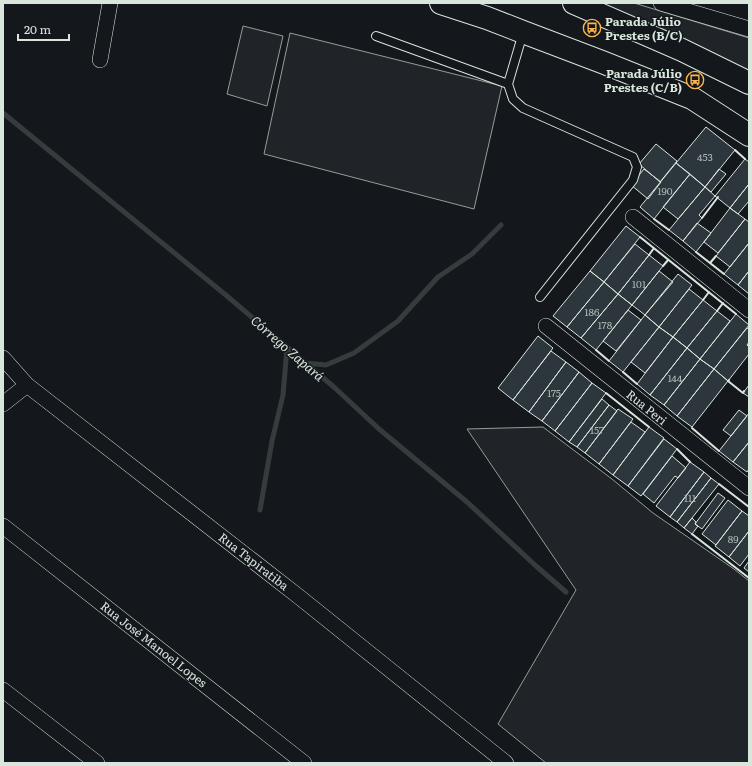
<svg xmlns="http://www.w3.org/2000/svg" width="752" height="766" font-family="Literata,serif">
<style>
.green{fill:#202428;stroke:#939e99}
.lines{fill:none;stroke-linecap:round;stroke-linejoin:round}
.stream{stroke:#363b3e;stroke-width:5}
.building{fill:#2c363c;stroke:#d8e6dc}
.lane-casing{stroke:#d8e6dc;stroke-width:10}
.street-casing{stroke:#d8e6dc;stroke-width:16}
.secondary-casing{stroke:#d8e6dc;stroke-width:24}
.lane{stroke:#14181c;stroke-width:8}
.street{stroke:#14181c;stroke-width:15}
.secondary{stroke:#14181c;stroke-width:22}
.wall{stroke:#d8e6dc;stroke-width:2}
.labels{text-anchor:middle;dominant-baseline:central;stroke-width:3;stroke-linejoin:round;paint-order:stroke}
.number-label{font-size:10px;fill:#adbab4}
.poi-label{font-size:12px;font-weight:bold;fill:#d8e6dc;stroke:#14181c;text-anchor:start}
.street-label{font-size:12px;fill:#d8e6dc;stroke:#14181c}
.water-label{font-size:13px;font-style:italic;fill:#d8e6dc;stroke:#14181c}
</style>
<rect width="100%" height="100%" fill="#14181c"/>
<path class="green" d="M579 3H634L749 38V80Z
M243 26 283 36 267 106 227 94Z
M290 33 502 86 474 209 264 154Z
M543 427 612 479 653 513 734 569 749 581V763H546L498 724 576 590 467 429Z"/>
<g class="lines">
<path class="stream" d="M3 113 227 296 335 388 379 429 467 502 536 566 566 592
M306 363 326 365 354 353 398 321 438 277 472 254 501 225
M260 510 272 441 283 395 287 348"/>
</g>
<path class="building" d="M706 127 735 150 705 187 676 163Z
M656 144 677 161 660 182 639 164Z
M745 159 749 162V184L730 208 715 196Z
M676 163 690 174 654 219 640 207Z
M644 169 661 182 648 199 631 185Z
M719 169 726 174 711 192 705 187Z
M690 174 705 187 678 219 663 207Z
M749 184V201L738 214 730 208Z
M705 187 715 196 699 215 702 218 683 241 669 230Z
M730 208 745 219 718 253 704 242Z
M745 219 749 222V243L730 267 716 256Z
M697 223 711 233 696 252 683 241Z
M626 226 640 237 604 282 590 271Z
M749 243V271L738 285 724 274Z
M635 244 649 255 618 294 604 282Z
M649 255 663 266 632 305 618 294Z
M590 271 604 282 567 327 553 316Z
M659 271 673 282 645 315 632 305Z
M749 271V294L738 285Z
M678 274 692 285 659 327 645 315Z
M604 282 618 294 581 338 567 327Z
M689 289 703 300 673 337 659 327Z
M618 294 632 305 596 350 581 338Z
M703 300 717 311 687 348 673 337Z
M628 310 641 320 616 351 603 341Z
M717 311 730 321 700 359 687 348Z
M736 314 749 325 714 369 700 359Z
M645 315 659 327 623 372 609 361Z
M659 327 673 337 645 373 631 362Z
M747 328 749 329V342L747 345 749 347V354L728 381 714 369Z
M538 336 553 348 513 400 498 388Z
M673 337 687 348 650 395 637 384Z
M687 348 700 359 664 405 650 395Z
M551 351 566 362 529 412 513 400Z
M700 359 714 369 677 416 664 405Z
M566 362 579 372 542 421 529 412Z
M714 369 728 381 692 427 677 416Z
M579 372 592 383 555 431 542 421Z
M592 383 606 393 569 442 555 431Z
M749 385V397L743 393Z
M602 399 609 405 577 447 569 442Z
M609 405 617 411 585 453 577 447Z
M618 409 633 419 599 464 585 453Z
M739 410 747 416 731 436 723 430Z
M749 413V442L733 462 719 451Z
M631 422 645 432 613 475 599 464Z
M649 427 664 438 628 486 613 475Z
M664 439 677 449 641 496 628 486Z
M749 442V469L747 472 733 462Z
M672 456 686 468 678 478 675 476 654 503 643 494Z
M690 462 704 472 670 517 656 506Z
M704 472 711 478 677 522 670 517Z
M711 478 719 484 684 528 677 522Z
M718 493 725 498 702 529 695 524Z
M728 500 742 511 716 545 702 534Z
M742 511 749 516V531L729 557 715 546Z
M692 518 696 522 695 524 698 526 692 534 684 528Z
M749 531V554L740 566 729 557Z
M749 561V572L744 568Z"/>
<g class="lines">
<defs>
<path id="lane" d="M376 36 508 84 513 99 523 108 633 157 637 167 633 180 540 297
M508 84 523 33"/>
<path id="street" d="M661 3 749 29
M100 60 110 3
M633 217 749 310
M546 326 749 488
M3 358 27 385 298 596 506 763
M3 404 27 385
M3 526 304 763
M3 690 97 763"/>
<path id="secondary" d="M441 3 487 18 523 32 602 62 692 98 749 135
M574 3 682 50 749 83"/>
</defs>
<use href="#lane" class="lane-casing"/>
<use href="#street" class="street-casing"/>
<use href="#secondary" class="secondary-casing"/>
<use href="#lane" class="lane"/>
<use href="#street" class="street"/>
<use href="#secondary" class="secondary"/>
<path class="wall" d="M735 150 745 159
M702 218 718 197
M654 219 669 230
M640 237 736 314
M696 252 724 274
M649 255 654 248
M710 263 716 256
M663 266 668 260
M703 300 709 292
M717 311 723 303
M596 350 609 361
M623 372 637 384
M729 380 728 381 743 393 744 391
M606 393 649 427
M692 428 719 451
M677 449 690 462
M719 484 749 507
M692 534 749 578"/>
</g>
<defs>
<symbol id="bus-ring" viewBox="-11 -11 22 22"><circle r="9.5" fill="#14181c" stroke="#ffb74d" stroke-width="1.5"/><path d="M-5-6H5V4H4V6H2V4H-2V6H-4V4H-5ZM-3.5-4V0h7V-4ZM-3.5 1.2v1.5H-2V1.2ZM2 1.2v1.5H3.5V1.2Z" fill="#ffb74d"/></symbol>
</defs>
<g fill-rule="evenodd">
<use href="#bus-ring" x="582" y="18" width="20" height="20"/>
<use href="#bus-ring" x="685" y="70" width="20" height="20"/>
</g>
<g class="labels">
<g class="number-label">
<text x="705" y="156">453</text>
<text x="665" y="190">190</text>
<text x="639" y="283">101</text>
<text x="592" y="311">186</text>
<text x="605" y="324">178</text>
<text x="675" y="377">144</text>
<text x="554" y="392">175</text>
<text x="597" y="429">157</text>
<text x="690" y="497">111</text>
<text x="733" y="538">89</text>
</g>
<g class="poi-label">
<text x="605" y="21">Parada Júlio<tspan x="605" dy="14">Prestes (B/C)</tspan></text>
<text x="682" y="73" text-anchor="end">Parada Júlio<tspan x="682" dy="14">Prestes (C/B)</tspan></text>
</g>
<g class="street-label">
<text transform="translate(647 407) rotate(39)">Rua Peri</text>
<text transform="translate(254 561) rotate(38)">Rua Tapiratiba</text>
<text transform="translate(154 644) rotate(38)">Rua José Manoel Lopes</text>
</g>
<g class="water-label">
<text transform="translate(288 348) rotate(41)">Córrego Zapará</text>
</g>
</g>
<rect width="752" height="766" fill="none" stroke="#d8e6dc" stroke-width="8"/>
<path d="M18 34v6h51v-6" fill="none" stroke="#d8e6dc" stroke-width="2"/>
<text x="24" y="34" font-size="12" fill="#d8e6dc" stroke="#14181c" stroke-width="3" paint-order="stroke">20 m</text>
</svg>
